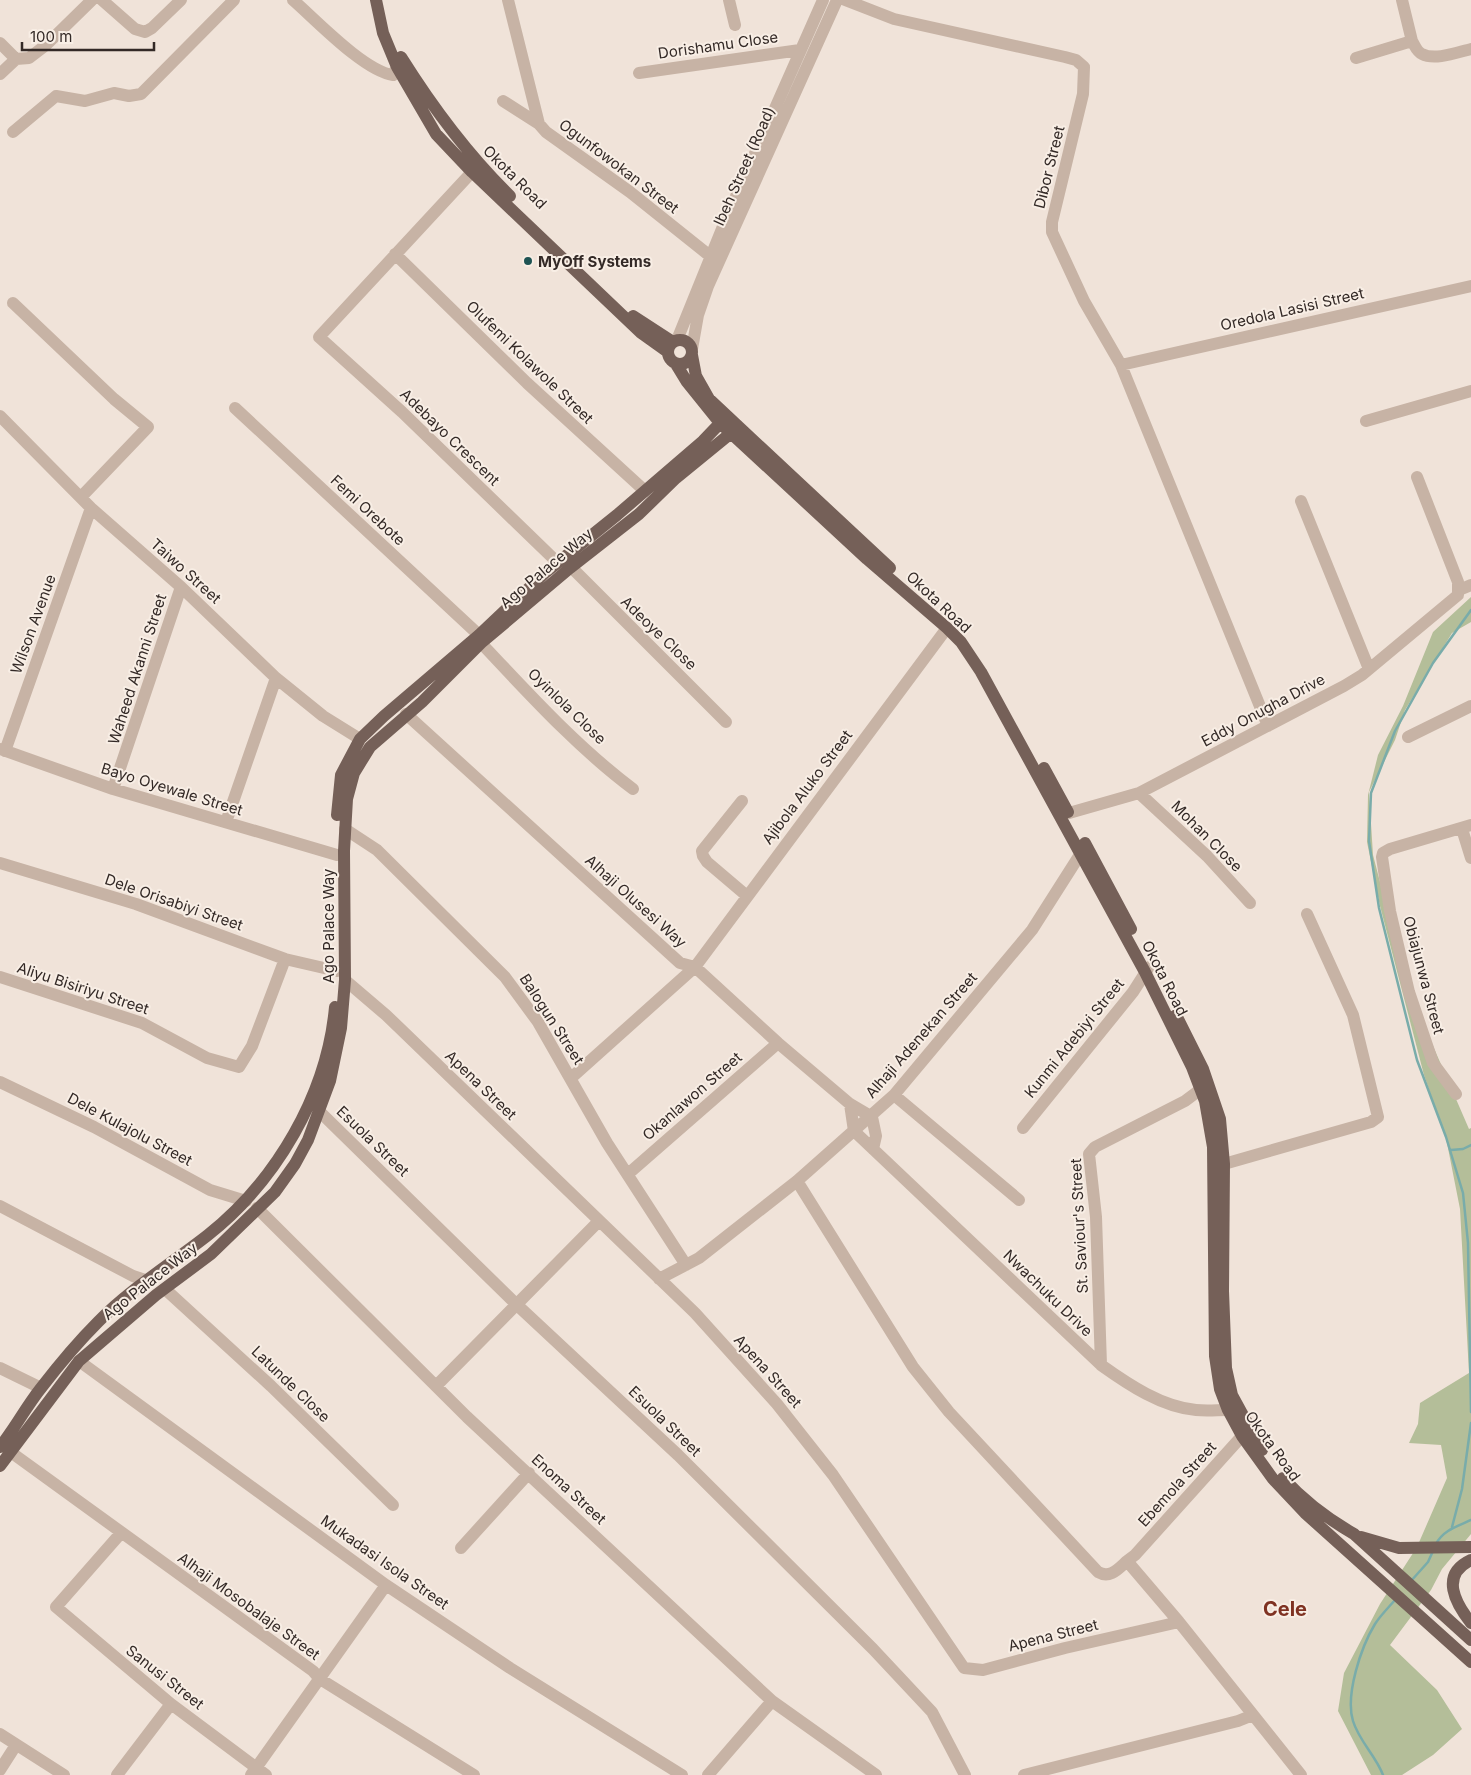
<svg xmlns="http://www.w3.org/2000/svg" width="1471" height="1775" font-family="Inter,sans-serif">
<style>
.green{fill:#b4be99}
.lines{fill:none;stroke-linecap:round;stroke-linejoin:round}
.stream{stroke:#79acaa;stroke-width:2.5}
.minor{stroke:#c7b3a5;stroke-width:12}
.major{stroke:#756058;stroke-width:12}
.poi-dot{fill:#1e5353;stroke:#f8eee5;stroke-width:2}
.labels{text-anchor:middle;dominant-baseline:central;stroke-width:4;stroke-linejoin:round;paint-order:stroke}
.street-label{font-size:15px;fill:#332926;stroke:#f8eee5}
.poi-label{font-size:15px;font-weight:bold;fill:#332926;stroke:#f8eee5;text-anchor:start}
.district-label{font-size:20px;font-weight:bold;fill:#7f3222;stroke:#f8eee5}
</style>
<rect width="100%" height="100%" fill="#f0e3d9"/>
<path class="green" d="M1471 597V622L1452 633 1405 710 1395 740 1369 792 1373 855 1407 986 1469 1129 1471 1128V1534L1442 1569 1431 1590 1390 1645 1437 1690 1462 1729 1433 1755 1402 1775H1371L1338 1711 1344 1673 1380 1604 1417 1547 1447 1478 1441 1445 1409 1443 1418 1424 1420 1403 1469 1373 1460 1209 1446 1138 1424 1075 1380 906 1367 842 1368 795 1378 755 1403 706 1433 632Z"/>
<g class="lines">
<path class="stream" d="M1471 610 1433 663 1395 731 1371 793 1369 841 1379 908 1417 1060 1446 1137 1463 1193 1468 1243 1471 1412
M1451 1150 1463 1149 1471 1145
M1452 1527 1462 1489 1471 1423
M1436 1544C1443 1530 1458 1526 1471 1520
M1411 1581 1428 1562 1433 1551
M1383 1775C1376 1756 1359 1741 1353 1721 1345 1695 1361 1647 1375 1624 1380 1616 1388 1608 1395 1600"/>
<path class="minor" d="M102 0 135 29 145 32 152 28 181 0
M293 0C316 20 364 71 393 75L397 67
M508 0 539 124 546 132 630 192 710 256
M729 0 735 25
M845 0 894 19 1065 57 1076 60 1084 67 1083 94 1052 222V232L1084 301 1121 365 1268 726
M1402 0 1412 41
M0 43 16 59
M1356 58 1412 41C1415 46 1417 52 1422 54 1435 61 1458 52 1471 49
M639 73 800 50
M0 74 16 59 29 58 46 45 92 0
M503 101 539 124
M13 132 56 96 85 101 114 93 129 96 141 94 234 0
M472 172 319 337 402 412 558 563
M395 254 527 383 645 491
M13 303 114 399 148 427 82 496
M677 340 726 219 823 0
M692 349 698 315 708 286 837 0
M1121 365 1471 286
M235 408 479 635
M0 416 91 508 181 587 276 678 323 716 360 739
M1366 421 1471 391
M1301 501 1369 669
M563 559 726 722
M1459 590 1471 585
M481 643C529 694 577 747 633 789
M406 714 680 963 695 967 778 1043 850 1104 872 1117
M1408 737 1471 706
M0 749 113 789 337 855
M5 751 91 508
M113 789 181 587
M1139 793 1207 856 1250 903
M742 801 702 851 703 856 707 862 747 896
M1069 813 1139 793 1344 686 1362 675 1458 595V582L1417 477
M226 822 276 678
M345 829 377 850 505 977 538 1022 607 1143 686 1265
M1462 829 1471 858
M0 863 136 904 285 959 337 971
M0 977 142 1023 207 1058 239 1067 252 1046 285 959
M345 980 386 1015 695 1313 777 1404 833 1475 964 1668 983 1670 1065 1648 1179 1622
M571 1078 695 967 947 628
M0 1082 94 1127 210 1190 246 1201
M1456 1094 1433 1063 1409 992 1390 911 1382 857 1383 853 1390 849 1471 825
M894 1095 1019 1200
M850 1104 854 1131
M319 1111 516 1304 678 1455 873 1649 932 1712 965 1775
M872 1117 876 1136 873 1149
M1023 1128 1133 992 1149 967
M854 1131 1101 1365C1129 1385 1162 1407 1196 1410 1207 1411 1217 1410 1228 1410
M1224 1164 1371 1122 1378 1117 1353 1015 1307 914
M628 1174 778 1043
M797 1181 913 1367 949 1412 1098 1572C1110 1579 1118 1569 1127 1561
M0 1206 133 1276 148 1281
M257 1208 467 1417 772 1701 876 1775
M659 1279 699 1258 797 1181 894 1095 1032 930 1081 853
M165 1289 271 1386 393 1505
M79 1361 386 1585 510 1668 682 1775
M1101 1365 1096 1217 1089 1154 1095 1147 1185 1101 1201 1089
M0 1368 41 1388
M437 1385 599 1221
M1242 1436 1135 1555 1127 1561 1179 1622 1301 1775
M12 1453 313 1671 320 1679 474 1775
M121 1533 56 1607 171 1704 266 1775
M461 1548 529 1473
M0 1734 64 1775
M0 1770 16 1745
M117 1775 171 1704
M251 1775 386 1585
M708 1775 772 1701
M1024 1775 1238 1721 1253 1715"/>
<path class="major" d="M376 0 383 33 397 67 436 134 472 172 640 332 668 352
M401 57C433 108 467 154 510 196
M633 316 673 342
M668 352a12 12 0 1 1 24 0a12 12 0 1 1-24 0Z
M692 355 696 376 709 399 890 568
M676 364 687 382 720 423 867 559 947 628 961 642 981 672 1145 972 1192 1067 1205 1101 1213 1147 1215 1356 1220 1389 1228 1410 1242 1436 1273 1479 1305 1513 1471 1662
M1044 768 1068 812
M337 815 341 775 360 739 384 716 479 635 546 572 617 515 703 441 725 418
M1085 843 1131 929
M1176 1015 1203 1069 1220 1119 1224 1164 1223 1291 1226 1368 1232 1395 1262 1450
M0 1447C15 1428 26 1407 41 1388 58 1366 78 1342 98 1322 130 1289 171 1264 208 1235 276 1181 327 1095 335 1007
M0 1466 79 1361 156 1295 211 1254 275 1192 295 1164 308 1140 330 1081 341 1028 345 980 344 851 347 799 354 773 370 747 422 702 481 643 570 568 639 514 676 478 736 429
M1283 1478C1303 1500 1328 1519 1354 1534L1471 1640
M1361 1537 1399 1548 1471 1547
M1471 1560C1439 1575 1456 1604 1471 1623"/>
</g>
<circle class="poi-dot" cx="528" cy="261" r="5"/>
<g class="labels">
<g class="street-label">
<text transform="translate(718 45) rotate(-8)">Dorishamu Close</text>
<text transform="translate(619 166) rotate(37)">Ogunfowokan Street</text>
<text transform="translate(744 166) rotate(-66)">Ibeh Street (Road)</text>
<text transform="translate(1049 167) rotate(-76)">Dibor Street</text>
<text transform="translate(515 177) rotate(45)">Okota Road</text>
<text transform="translate(1292 309) rotate(-13)">Oredola Lasisi Street</text>
<text transform="translate(530 362) rotate(44)">Olufemi Kolawole Street</text>
<text transform="translate(450 437) rotate(44)">Adebayo Crescent</text>
<text transform="translate(368 510) rotate(43)">Femi Orebote</text>
<text transform="translate(546 568) rotate(-40)">Ago Palace Way</text>
<text transform="translate(186 571) rotate(42)">Taiwo Street</text>
<text transform="translate(939 602) rotate(43)">Okota Road</text>
<text transform="translate(33 624) rotate(-70)">Wilson Avenue</text>
<text transform="translate(659 633) rotate(44)">Adeoye Close</text>
<text transform="translate(137 669) rotate(-72)">Waheed Akanni Street</text>
<text transform="translate(567 706) rotate(44)">Oyinlola Close</text>
<text transform="translate(1263 710) rotate(-28)">Eddy Onugha Drive</text>
<text transform="translate(807 787) rotate(-53)">Ajibola Aluko Street</text>
<text transform="translate(172 789) rotate(17)">Bayo Oyewale Street</text>
<text transform="translate(1207 836) rotate(45)">Mohan Close</text>
<text transform="translate(636 901) rotate(42)">Alhaji Olusesi Way</text>
<text transform="translate(174 902) rotate(19)">Dele Orisabiyi Street</text>
<text transform="translate(328 926) rotate(-90)">Ago Palace Way</text>
<text transform="translate(1424 975) rotate(75)">Obiajunwa Street</text>
<text transform="translate(1165 978) rotate(63)">Okota Road</text>
<text transform="translate(83 988) rotate(18)">Aliyu Bisiriyu Street</text>
<text transform="translate(552 1019) rotate(57)">Balogun Street</text>
<text transform="translate(921 1035) rotate(-49)">Alhaji Adenekan Street</text>
<text transform="translate(1074 1038) rotate(-51)">Kunmi Adebiyi Street</text>
<text transform="translate(481 1085) rotate(44)">Apena Street</text>
<text transform="translate(692 1096) rotate(-41)">Okanlawon Street</text>
<text transform="translate(130 1129) rotate(28)">Dele Kulajolu Street</text>
<text transform="translate(373 1141) rotate(44)">Esuola Street</text>
<text transform="translate(1079 1226) rotate(-93)">St. Saviour's Street</text>
<text transform="translate(150 1281) rotate(-38)">Ago Palace Way</text>
<text transform="translate(1048 1293) rotate(44)">Nwachuku Drive</text>
<text transform="translate(768 1371) rotate(48)">Apena Street</text>
<text transform="translate(291 1384) rotate(44)">Latunde Close</text>
<text transform="translate(665 1421) rotate(44)">Esuola Street</text>
<text transform="translate(1273 1446) rotate(54)">Okota Road</text>
<text transform="translate(1177 1484) rotate(-48)">Ebemola Street</text>
<text transform="translate(569 1489) rotate(43)">Enoma Street</text>
<text transform="translate(385 1562) rotate(35)">Mukadasi Isola Street</text>
<text transform="translate(249 1606) rotate(36)">Alhaji Mosobalaje Street</text>
<text transform="translate(1053 1635) rotate(-14)">Apena Street</text>
<text transform="translate(165 1677) rotate(38)">Sanusi Street</text>
</g>
<g class="poi-label">
<text x="538" y="261">MyOff Systems</text>
</g>
<g class="district-label">
<text x="1285" y="1609">Cele</text>
</g>
</g>
<path d="M22 42v8h132v-8" fill="none" stroke="#332926" stroke-width="2.5"/>
<text x="30" y="42" font-size="15" fill="#332926" stroke="#f8eee5" stroke-width="4" paint-order="stroke">100 m</text>
</svg>
